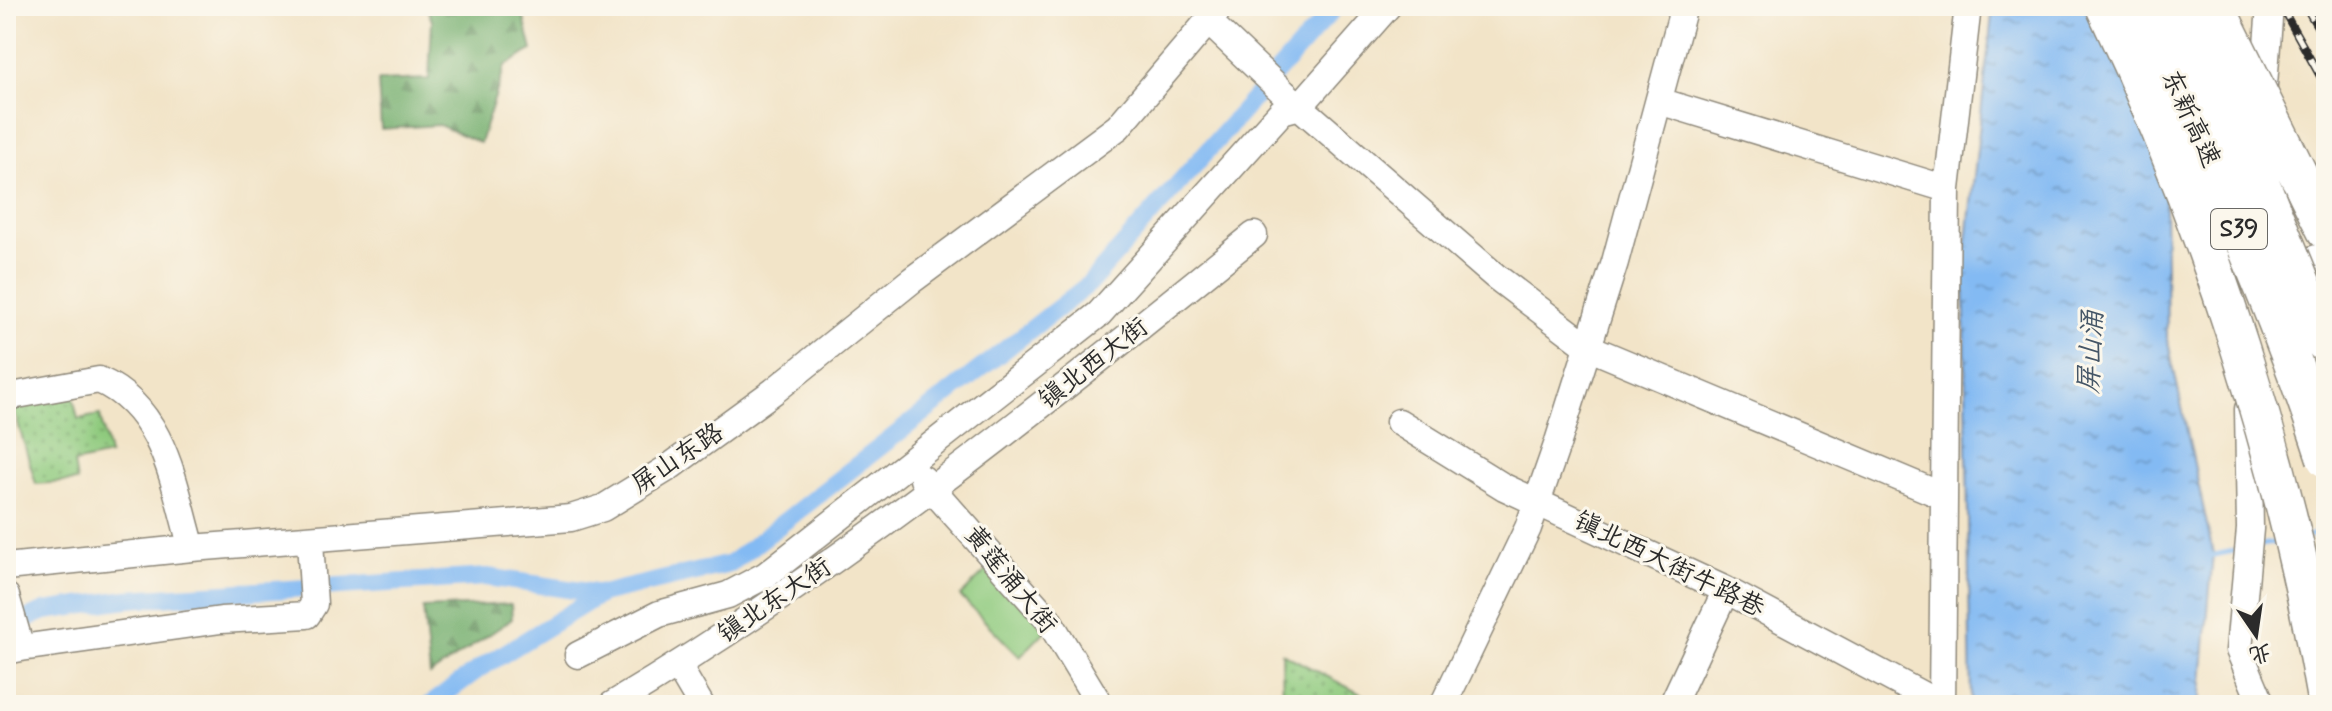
<svg xmlns="http://www.w3.org/2000/svg" width="2332" height="711" font-family="Mynerve,'LXGW WenKai TC',sans-serif">
<style>
.forest{fill:url(#forest-firs);stroke:#4f6c4c;stroke-width:2}
.park{fill:url(#park-dots);stroke:#5d7a54;stroke-width:2}
.pitch{fill:#8fca7e;stroke:#5d7a54;stroke-width:2}
.water{fill:url(#water-ripples);stroke:#57728f;stroke-width:2}
.lines{fill:none;stroke-linecap:round;stroke-linejoin:round}
.stream{stroke:#83baf3;stroke-width:5}
.canal{stroke:#83baf3;stroke-width:18}
.minor-casing{stroke:#8e887a;stroke-width:29}
.highway-casing{stroke:#8e887a;stroke-width:41}
.minor{stroke:#fff;stroke-width:26}
.highway{stroke:#fff;stroke-width:38}
.rail-casing{stroke:#2b2b2b;stroke-width:8}
.rail{stroke:#fbf7ec;stroke-width:5;stroke-dasharray:15;stroke-linecap:butt}
.highway-bridge-casing{stroke:#8e887a;stroke-width:41;stroke-linecap:butt}
.highway-bridge{stroke:#fff;stroke-width:38}
.labels{text-anchor:middle;dominant-baseline:central;stroke-width:6;stroke-linejoin:round;paint-order:stroke}
.shield{fill:#fbf7ec;stroke:#696865;stroke-width:2}
.shield-label{font-size:24px;font-weight:bold;fill:#2b2b2b}
.street-label{font-size:26px;fill:#2b2b2b;stroke:#fbf7ec}
.water-label{font-size:28px;font-style:italic;fill:#455667;stroke:#fbf7ec}
</style>
<defs>
<pattern id="forest-firs" width="22" height="20" patternUnits="userSpaceOnUse" patternTransform="scale(2)"><rect width="22" height="20" fill="#73ae6d"/><path d="M5 1l3.5 6h-7zM16 11l3.5 6h-7z" fill="#5f8e5a"/></pattern>
<pattern id="park-dots" width="8" height="8" patternUnits="userSpaceOnUse" patternTransform="scale(2)"><rect width="8" height="8" fill="#8fca7e"/><path d="M2 2h.1M6 6h.1" fill="none" stroke="#75a467" stroke-width="1.8" stroke-linecap="round"/></pattern>
<pattern id="water-ripples" width="26" height="14" patternUnits="userSpaceOnUse" patternTransform="scale(2)"><rect width="26" height="14" fill="#83baf3"/><path d="M2 4q2-2 4 0t4 0M15 11q2-2 4 0t4 0" fill="none" stroke="#6b97c5"/></pattern>
</defs>
<rect width="100%" height="100%" fill="#fbf7ec"/>
<filter id="ink" filterUnits="userSpaceOnUse"><feTurbulence type="fractalNoise" baseFrequency=".0125" numOctaves="2"/><feDisplacementMap in="SourceGraphic" scale="16" xChannelSelector="R" yChannelSelector="G"/><feConvolveMatrix kernelMatrix="1 2 1 2 8 2 1 2 1" color-interpolation-filters="sRGB"/></filter>
<filter id="wash" filterUnits="userSpaceOnUse"><feTurbulence type="fractalNoise" baseFrequency=".006" numOctaves="4" result="noise"/><feDisplacementMap in="SourceGraphic" scale="32" xChannelSelector="R" yChannelSelector="G"/><feGaussianBlur stdDeviation="1.8" result="paint"/><feColorMatrix in="noise" values="0 0 0 0 0 0 0 0 0 0 0 0 0 0 0 0 0 1.4 0 .05"/><feComposite in="paint" operator="in"/></filter>
<g filter="url(#wash)">
<rect width="100%" height="100%" fill="#f2e4c8"/>
<path class="forest" d="M426 6H521L532 50 505 66 480 143 439 125 381 129 378 81 429 79 432 21Z
M511 604 512 619 430 675 423 608Z"/>
<path class="park" d="M72 392 78 419 100 415 109 455 74 463 77 481 36 484 12 403Z
M1282 653 1382 705H1283Z"/>
<path class="pitch" d="M990 567 1049 627 1020 657 960 596Z"/>
<path class="water" d="M1993 6H2209L2164 136 2167 337 2213 553 2200 705H1971L1964 266Z"/>
<g class="lines">
<path class="stream" d="M2307 536 2326 532
M2256 546 2278 542
M2209 556 2239 550"/>
<path class="canal" d="M6 628 45 611 127 599 487 577 601 594 730 564 1089 284 1336 6
M430 705 479 669 601 594"/>
</g>
</g>
<g filter="url(#ink)">
<g class="lines">
<defs>
<path id="minor" d="M1208 21 1284 93 1495 276 1590 348 1943 496
M2263 98 2270 6
M1659 101 1947 189
M2280 270 2326 255
M6 397 99 380C165 409 174 487 192 548
M2248 409 2250 529 2239 650 2262 705
M1399 422 1504 487 1726 590 1941 705
M923 479 1048 619 1100 705
M6 567 192 548 571 518 603 508 668 468 774 391 912 280 1118 127 1221 6
M6 596 21 648 6 651
M21 648 221 620 307 615 314 604 310 541
M578 655 659 614 728 595 766 575 1099 314 1282 111 1300 106 1388 6
M678 666 701 705
M612 705C841 568 1047 403 1254 235
M1443 705 1528 528 1557 445 1615 262 1684 6
M1672 705 1726 590
M1942 705 1947 189 1968 6"/>
<path id="highway" d="M2299 176 2326 230"/>
</defs>
<use href="#minor" class="minor-casing"/>
<use href="#highway" class="highway-casing"/>
<use href="#minor" class="minor"/>
<use href="#highway" class="highway"/>
<defs>
<path id="rail" d="M2281 6 2326 87
M2305 6 2326 42"/>
</defs>
<use href="#rail" class="rail-casing"/>
<use href="#rail" class="rail"/>
<defs>
<path id="highway-bridge" d="M2105 6C2209 224 2285 462 2326 699
M2138 6C2207 154 2276 302 2326 458
M2176 6 2257 175 2326 344
M2215 6 2299 176"/>
</defs>
<use href="#highway-bridge" class="highway-bridge-casing"/>
<use href="#highway-bridge" class="highway-bridge"/>
</g>
</g>
<g class="labels">
<rect class="shield" x="2211" y="209" width="56" height="40" rx="6"/>
<g class="shield-label">
<text x="2239" y="229">S39</text>
</g>
<g class="street-label">
<text transform="translate(2190 119) rotate(65)">东新高速</text>
<text transform="translate(1094 364) rotate(-38)">镇北西大街</text>
<text transform="translate(678 459) rotate(-34)">屏山东路</text>
<text transform="translate(1669 565) rotate(26)">镇北西大街牛路巷</text>
<text transform="translate(1010 580) rotate(51)">黄莲涌大街</text>
<text transform="translate(775 601) rotate(-34)">镇北东大街</text>
</g>
<g class="water-label">
<text transform="translate(2092 352) rotate(-87)">屏山涌</text>
</g>
</g>
<rect width="2332" height="711" fill="none" stroke="#fbf7ec" stroke-width="32"/>
<g transform="translate(2256 635) rotate(167)" stroke="#fbf7ec" stroke-width="6" paint-order="stroke">
<path d="M0-6L14 30L0 20L-14 30Z" fill="#2b2b2b"/>
<text y="-12" font-size="22" font-weight="bold" text-anchor="middle" fill="#2b2b2b">北</text>
</g>
</svg>
